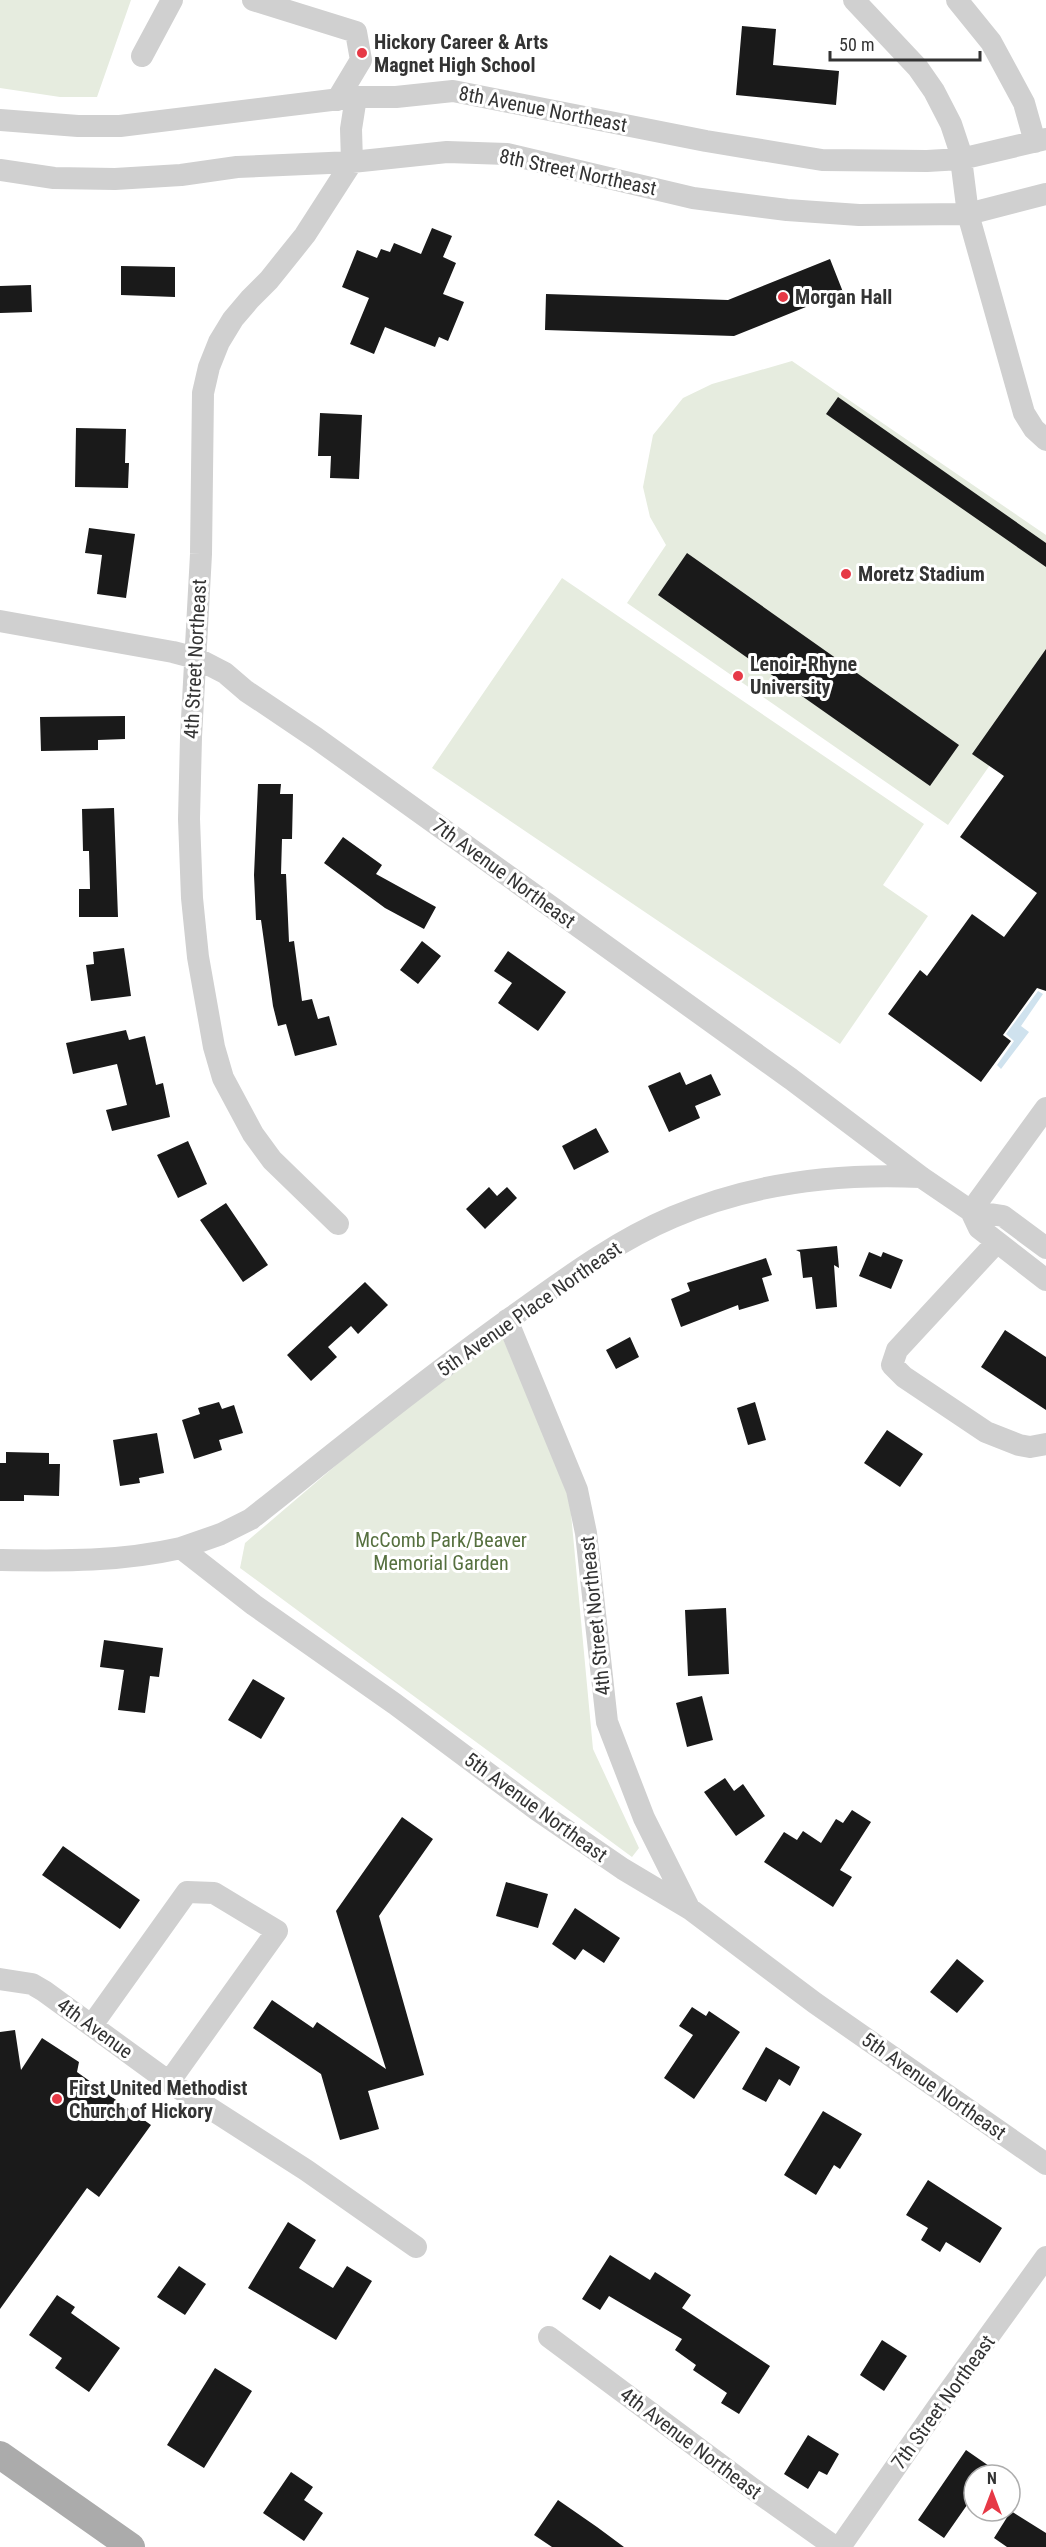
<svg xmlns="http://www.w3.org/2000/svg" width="1046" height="2547" font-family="'Roboto Condensed',sans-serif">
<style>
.green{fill:#e6ecdf}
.water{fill:#cfe2ee}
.building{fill:#1a1a1a}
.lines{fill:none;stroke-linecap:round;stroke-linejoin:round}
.minor{stroke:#d0d0d0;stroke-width:22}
.major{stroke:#ababab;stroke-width:28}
.poi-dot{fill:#e63946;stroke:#fff;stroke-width:2}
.labels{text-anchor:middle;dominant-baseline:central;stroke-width:6;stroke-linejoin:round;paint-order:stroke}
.poi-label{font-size:20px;font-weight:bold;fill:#333;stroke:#fff;text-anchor:start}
.street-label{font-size:20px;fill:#333;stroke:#fff}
.park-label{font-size:20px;fill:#56703f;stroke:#fff}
</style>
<rect width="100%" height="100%" fill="#fff"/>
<path class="green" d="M0 0H131L97 97H60L0 88Z
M792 361 1046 535V685L948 825 627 603 666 545 650 517 643 487 653 435 683 398 712 384Z
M562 578 924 824 883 885 928 916 840 1044 432 768Z
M498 1327 569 1492 593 1749 639 1848 632 1857 240 1568 245 1543Z"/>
<path class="water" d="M1038 991 1043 994 1021 1026 1029 1032 1001 1069 997 1065 1014 1041 1006 1034Z"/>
<path class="building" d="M742 26 776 29 773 65 839 71 836 105 736 95Z
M432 228 452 236 443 257 456 263 443 294 464 302 448 341 439 337 435 347 385 327 374 354 350 344 369 298 342 287 357 250 377 258 381 249 390 252 394 243 421 254Z
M830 259 843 292 734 336 545 330 546 294 728 300Z
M121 266 175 267V297L121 295Z
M31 285 32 312 0 313V286Z
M838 397 1046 543V567L826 414Z
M320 413 362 415 359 479 330 478 331 456H318Z
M76 428 126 429 125 463H129L128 488 75 487Z
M89 528 135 534 126 598 97 594 102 555 85 553Z
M687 553 959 745 930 786 658 595Z
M1046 649V991L1037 988 1003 1035 1011 1041 981 1082 888 1014 920 970 927 976 972 914 1004 937 1037 893 960 837 1004 776 972 754Z
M125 716V739L98 740V750L41 751 40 717Z
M258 784H281L280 794H293L292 839H282L281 874H286L289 942 294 941 302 1001 312 999 318 1019 329 1016 337 1045 295 1056 286 1024 278 1026 273 1006 261 920H256L254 875Z
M114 808 118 917H79V889H90L89 851H83L82 809Z
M343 837 382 865 376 874 436 907 424 929 385 908 324 863Z
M422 941 441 956 418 984 400 970Z
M124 948 131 996 91 1001 86 965 94 964 93 952Z
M508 951 566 992 538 1031 498 1003 512 983 494 971Z
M126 1030 129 1040 145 1036 156 1085 163 1083 170 1117 112 1131 106 1110 127 1105 117 1064 73 1074 66 1043Z
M680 1072 686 1085 711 1074 721 1095 695 1106 700 1118 669 1132 648 1086Z
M596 1128 609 1152 574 1170 562 1146Z
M188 1141 207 1184 178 1198 157 1155Z
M489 1187 497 1196 507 1187 517 1198 485 1229 466 1209Z
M226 1203 268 1265 243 1282 200 1220Z
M837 1246 839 1268 834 1265 837 1307 816 1309 812 1277 803 1278 800 1252 796 1250Z
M869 1252 881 1257 883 1252 903 1260 891 1289 859 1276Z
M766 1258 772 1275 762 1278 769 1301 739 1310 738 1305 681 1327 671 1299 690 1291 687 1283Z
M365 1282 388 1305 358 1334 351 1326 328 1347 337 1357 311 1381 287 1355Z
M1005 1330 1046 1357V1410L981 1367Z
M630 1337 639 1357 616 1369 606 1350Z
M219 1402 222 1409 234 1405 243 1433 219 1440 222 1450 194 1459 182 1420 200 1414 198 1408Z
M755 1402 766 1440 748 1445 737 1408Z
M887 1430 923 1454 900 1487 864 1463Z
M157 1433 164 1473 139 1478 140 1483 120 1486 113 1440Z
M6 1452 49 1453V1464H60L59 1496 24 1495V1501H0V1463H6Z
M726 1608 729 1674 688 1676 685 1610Z
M104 1640 163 1648 159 1677 150 1676 145 1713 118 1710 124 1670 100 1667Z
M253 1679 285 1698 261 1739 228 1720Z
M702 1696 713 1740 687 1747 676 1703Z
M725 1778 734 1791 743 1784 765 1816 736 1836 704 1792Z
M852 1810 871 1822 840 1870 852 1877 833 1907 764 1862 784 1832 797 1840 803 1831 821 1843 836 1819 843 1823Z
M402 1817 433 1839 379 1916 424 2075 368 2091 379 2129 340 2140 321 2074 253 2028 272 2000 313 2028 317 2022 386 2069 336 1911Z
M63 1846 140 1900 120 1929 42 1875Z
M506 1882 548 1894 538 1928 496 1916Z
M575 1908 620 1938 604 1963 583 1949 575 1960 552 1944Z
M957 1959 984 1981 957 2013 930 1992Z
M692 2007 706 2016 709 2011 740 2032 694 2099 664 2078 693 2035 679 2026Z
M15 2030 21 2070 42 2038 79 2062 77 2072 151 2125 99 2197 87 2188 0 2309V2032Z
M766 2047 800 2067 790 2086 779 2079 766 2102 742 2089Z
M823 2111 862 2134 840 2169 834 2165 816 2195 784 2175Z
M928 2180 1002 2228 980 2263 946 2242 940 2252 921 2240 928 2228 906 2215Z
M288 2222 316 2240 299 2268 333 2288 347 2266 372 2281 336 2340 248 2288Z
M610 2255 650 2280 655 2272 691 2295 682 2308 770 2366 739 2414 721 2403 727 2393 693 2370 696 2365 675 2350 682 2339 609 2296 600 2310 582 2299Z
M179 2266 206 2284 185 2315 157 2297Z
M57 2295 75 2307 71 2313 120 2348 89 2392 55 2368 62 2358 29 2335Z
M882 2340 907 2356 884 2391 860 2375Z
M215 2368 252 2391 204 2468 167 2445Z
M808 2435 839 2454 827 2475 819 2471 808 2489 784 2474Z
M966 2450 1002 2475H974V2495L944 2538 918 2520Z
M291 2472 313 2487 304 2500 323 2513 304 2541 263 2513Z
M558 2500 597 2527 624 2547H552L534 2535Z
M1011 2511 1046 2533V2547H1007L994 2538Z"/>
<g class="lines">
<path class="minor" d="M253 0 356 32 361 60 337 100
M854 0 918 68 934 91 951 124 960 151 968 214 1024 413 1034 429 1046 440
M957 0 991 42 1024 103 1035 142
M142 56 172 0
M0 120 78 126H120L356 97H396L453 91 706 141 822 160 927 161 961 159 1046 139
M0 170 54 178 115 179 181 175 237 167 352 162 447 152 507 154 693 198 787 210 859 215 968 214 1046 194
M0 621 173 652 196 658 225 673 246 691 316 738 791 1079 921 1177 971 1211 1003 1216 1046 1248
M971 1211 1046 1108
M971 1211 979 1228 1046 1280
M338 1224 272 1160 253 1134 223 1078 214 1047 198 957 192 898 189 819 191 737 201 554 203 393 209 367 219 342 233 319 250 299 269 280 305 235 352 162 351 129 356 97
M997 1242 897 1350 892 1365 904 1377 986 1432 1019 1445 1030 1447 1046 1444
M507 1320 577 1490 586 1533 607 1722 644 1818 689 1908
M181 1548 221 1534 251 1519C337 1451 423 1381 512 1317 564 1280 614 1242 673 1217 752 1183 836 1173 921 1177
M0 1560C64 1561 119 1562 181 1548L254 1605 395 1704 537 1810 623 1869 690 1909 815 2003 1046 2164
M0 1979 32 1984 44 1991 169 2082 306 2170 416 2247
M92 2025 187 1892 214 1893 277 1931 169 2082
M549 2337 753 2489 835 2547
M840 2547 939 2405 1046 2257"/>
<path class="major" d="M0 2455 131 2547"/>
</g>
<g class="poi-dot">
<circle cx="362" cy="53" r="6"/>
<circle cx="783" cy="297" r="6"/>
<circle cx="846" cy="574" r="6"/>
<circle cx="738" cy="676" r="6"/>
<circle cx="57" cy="2099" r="6"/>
</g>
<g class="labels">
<g class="poi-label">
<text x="374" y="42">Hickory Career &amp; Arts<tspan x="374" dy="23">Magnet High School</tspan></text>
<text x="795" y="297">Morgan Hall</text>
<text x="858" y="574">Moretz Stadium</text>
<text x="750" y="664">Lenoir-Rhyne<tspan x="750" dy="23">University</tspan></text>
<text x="69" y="2088">First United Methodist<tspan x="69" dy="23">Church of Hickory</tspan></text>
</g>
<g class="street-label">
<text transform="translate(543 109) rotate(11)">8th Avenue Northeast</text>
<text transform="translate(578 172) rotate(12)">8th Street Northeast</text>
<text transform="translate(195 659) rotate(-87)">4th Street Northeast</text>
<text transform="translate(504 873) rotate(36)">7th Avenue Northeast</text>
<text transform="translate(529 1309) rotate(-35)">5th Avenue Place Northeast</text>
<text transform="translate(595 1616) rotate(-96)">4th Street Northeast</text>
<text transform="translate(536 1807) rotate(36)">5th Avenue Northeast</text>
<text transform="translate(95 2028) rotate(36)">4th Avenue</text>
<text transform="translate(934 2086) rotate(35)">5th Avenue Northeast</text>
<text transform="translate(943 2402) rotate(-54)">7th Street Northeast</text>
<text transform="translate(691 2443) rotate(37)">4th Avenue Northeast</text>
</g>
<g class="park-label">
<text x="441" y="1540">McComb Park/Beaver<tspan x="441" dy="23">Memorial Garden</tspan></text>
</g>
</g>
<g transform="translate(992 2493)"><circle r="28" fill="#ffffff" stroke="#adadad" stroke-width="1.5"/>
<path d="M0-4.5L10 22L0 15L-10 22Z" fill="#e63946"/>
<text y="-9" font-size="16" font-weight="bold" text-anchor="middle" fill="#333333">N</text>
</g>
<path d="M830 51v9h150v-9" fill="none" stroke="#333333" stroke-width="3"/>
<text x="839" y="51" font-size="18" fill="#333333" stroke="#ffffff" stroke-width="4.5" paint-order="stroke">50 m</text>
</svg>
